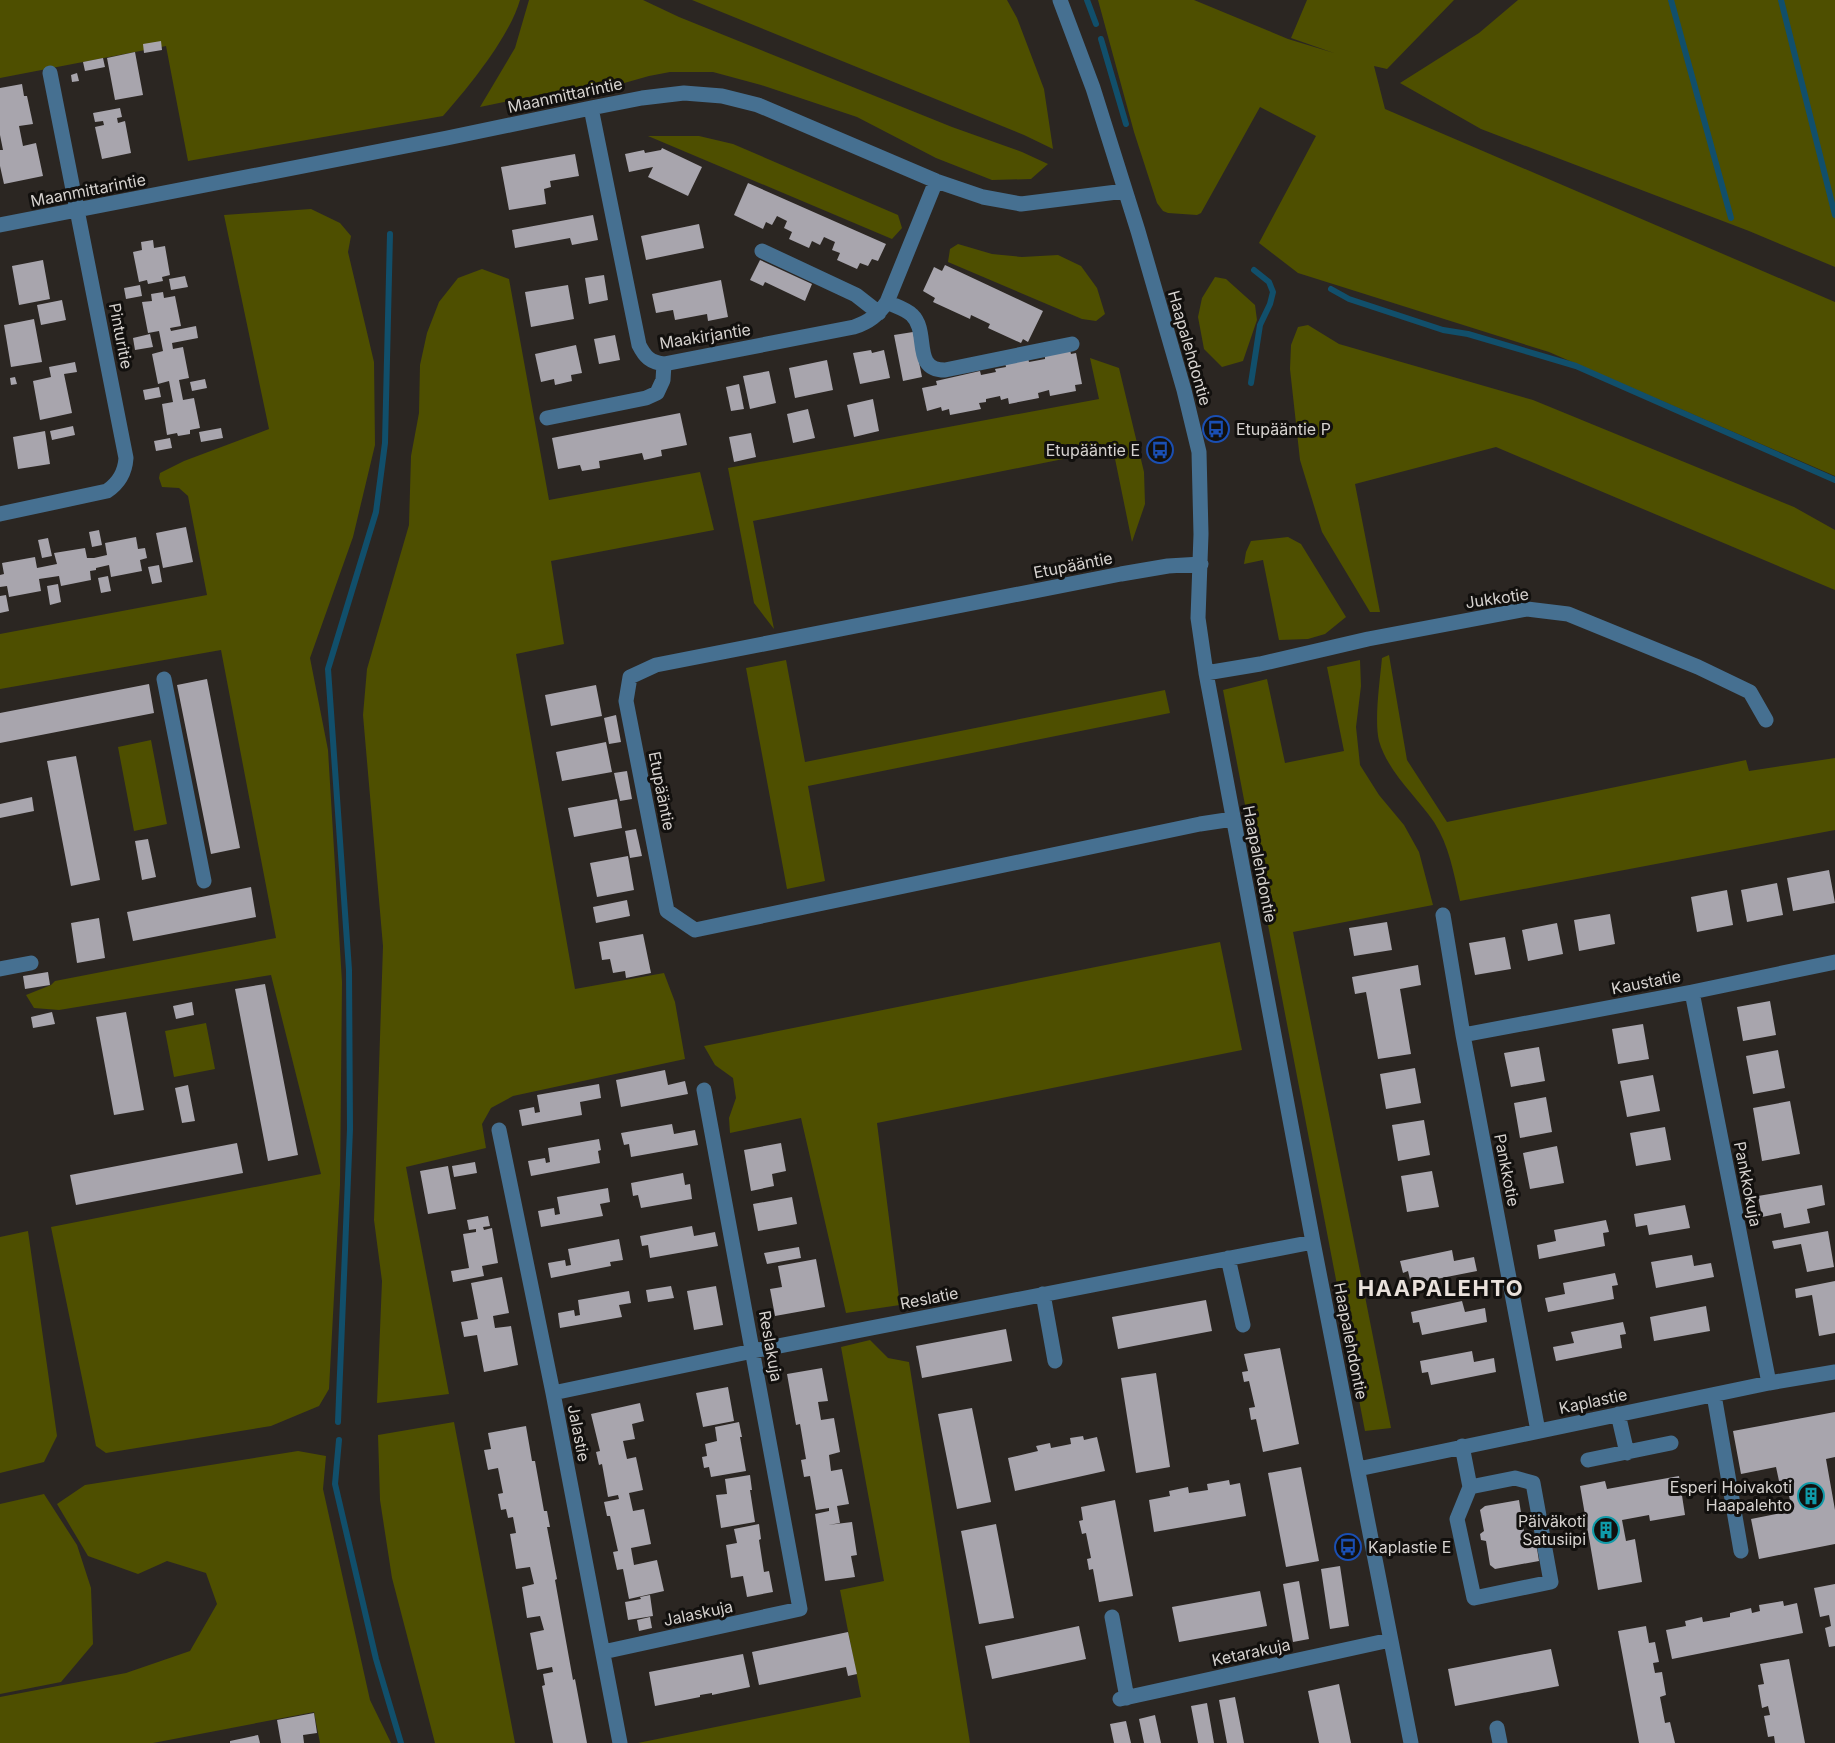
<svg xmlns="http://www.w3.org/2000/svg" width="1835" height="1743" font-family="Inter,sans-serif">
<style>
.green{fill:#4e4f00}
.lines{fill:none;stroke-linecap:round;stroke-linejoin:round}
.stream{stroke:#114f6b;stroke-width:6}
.building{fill:#a8a5ad}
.minor{stroke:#467091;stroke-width:15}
.labels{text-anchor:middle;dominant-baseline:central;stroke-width:6;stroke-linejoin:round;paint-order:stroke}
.street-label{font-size:16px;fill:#d6d2cf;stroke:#12100e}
.poi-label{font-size:16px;fill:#d6d2cf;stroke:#12100e;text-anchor:end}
.district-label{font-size:22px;font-weight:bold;letter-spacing:1.5px;fill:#e9e1db;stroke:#12100e}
</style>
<rect width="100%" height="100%" fill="#2b2622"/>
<path class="green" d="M0 0H520C510 36 468 88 443 116L188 161 166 46 0 78Z
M529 0H643L679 17 952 127 1022 152 1048 164 1031 179 992 180 936 158 857 117 761 85 713 72H670L649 76 603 89 572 88 480 107 515 48Z
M692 0H1007L1017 18 1044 89 1053 149 1024 135Z
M1098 0H1194L1288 39 1334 53 1291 38 1307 0H1454L1387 69 1374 66 1385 109 1835 302V476L1549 352 1298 273 1259 243 1316 136 1260 107 1201 213 1197 215 1168 213 1163 211 1157 203 1134 132Z
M1518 0H1835V267L1749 231 1481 129 1400 83 1479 33Z
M648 136H699L733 144 898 215 902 228 892 239Z
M311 209 340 223 351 236 348 252 374 362 375 445 353 537 310 658 328 750 342 982 340 1185 329 1389 319 1406 271 1426 106 1453 96 1446 51 1227 321 1174 271 975 59 1010 34 1008 26 995 51 985 55 981 276 938 221 650 0 689V634L207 595 188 496 179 488 162 487 159 478 160 473 184 461 269 429 224 215Z
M958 244 992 254 1022 257 1058 255 1081 266 1097 288 1105 314 1096 321 1082 319 948 262 950 249Z
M482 269 509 279 549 500 700 472 714 530 551 561 564 644 516 654 575 989 664 973 675 1002 685 1059 513 1096 491 1108 482 1124 486 1148 406 1167 449 1394 377 1403 382 1281 374 1220 383 946 363 715 367 669 409 525 411 456 419 413 420 365 427 333 439 302 458 278Z
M1215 277 1226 279 1255 305 1257 320 1243 361 1222 367 1204 349 1198 317 1202 298Z
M1308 325 1339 344 1533 400 1794 507 1835 530V590L1496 447 1355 484 1380 612H1370L1322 532 1300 460 1290 369 1291 345 1298 327Z
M1090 358 1119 368 1144 472 1145 504 1132 542 1113 449 753 521 774 629 754 603 728 468 1099 399Z
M1288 537 1301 544 1346 617 1325 634 1308 639 1279 640 1263 560 1244 564 1246 552 1251 541Z
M1389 655 1407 760 1447 822 1746 760 1749 771 1835 758V830L1460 901C1454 874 1449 845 1434 822 1416 796 1388 772 1379 741 1374 720 1380 680 1382 658Z
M786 660 805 762 1165 690 1170 713 808 786 825 881 787 889 746 668Z
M1360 660 1361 686 1356 727 1360 765 1379 795 1404 825 1419 852 1433 905 1293 932 1391 1428 1365 1431 1223 690 1267 679 1285 763 1344 751 1327 667Z
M151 740 167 824 134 831 118 747Z
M1220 942 1242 1050 877 1123 900 1305 846 1313 801 1118 730 1133 729 1118 736 1098 733 1078 715 1065 704 1046Z
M206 1023 215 1069 174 1077 165 1031Z
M28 1231 57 1436 44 1462 0 1473V1237Z
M870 1340 888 1358 909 1362 970 1743H638L861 1697 840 1590 884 1581 841 1347Z
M454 1422 515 1743H435L392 1578 380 1500 378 1435Z
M298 1451 326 1456 323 1489 370 1700 391 1743H320L314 1712 153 1743H0V1697L126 1673 190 1651 217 1604 206 1573 167 1561 138 1574 88 1556 57 1504 85 1485Z
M44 1494 77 1545 91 1588 93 1644 61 1682 0 1694V1504Z"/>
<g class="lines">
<path class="stream" d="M1087 0 1096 24
M1671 0 1731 218
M1781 0 1835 215
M1101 39 1126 124
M1331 289 1349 299 1443 330 1468 334 1576 366 1835 480
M1251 383 1260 325 1270 304 1273 292 1269 282 1254 270
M338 1422 350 1129 349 970 328 669 376 512 385 443 390 234
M339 1440 335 1484 376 1659 401 1743"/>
</g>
<path class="building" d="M161 41 162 50 144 53 143 44Z
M135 52 143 95 115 100 107 58Z
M103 58 105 67 85 71 83 62Z
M77 73 79 81 72 82 71 75Z
M22 84 24 96H27L33 124 19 126 23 146 36 143 43 176 4 184 0 166V150H3L0 135V88Z
M120 108 122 117 117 118 118 123 125 121 131 153 102 159 95 127 104 125 103 121 95 122 93 113Z
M662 148 702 167 688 196 648 177 653 167 629 172 625 154 644 150 645 153 661 150Z
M575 154 579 176 550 181 551 187 544 189 546 204 509 210 501 167Z
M748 183 886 244 878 261 872 259 868 266 860 263 857 269 837 260 840 253 832 250 835 242 824 237 820 245 812 241 809 248 789 239 792 232 784 228 787 221 777 216 772 225 766 222 763 229 734 215Z
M593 215 598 240 572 245 570 238 515 248 512 230Z
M699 224 704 248 646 260 641 236Z
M153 240 154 248 165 246 170 275 162 277 163 281 148 284 147 280 139 282 133 252 142 250 141 242Z
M43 260 50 299 19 305 12 266Z
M760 260 812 284 805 301 765 282 763 286 750 280Z
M945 265 1043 311 1028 342 1023 339 1021 343 988 328 990 324 971 315 970 319 933 302 935 298 923 291 934 267 942 271Z
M604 275 608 300 589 304 585 278Z
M185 276 188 287 171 290 169 279Z
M721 280 728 317 708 321 707 314 675 320 673 310 656 313 652 294Z
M140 285 142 296 126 299 124 288Z
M568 285 574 319 531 327 525 292Z
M163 292 164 298 175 296 181 326 170 328 171 331 196 326 198 338 172 343 173 349 183 347 189 378 179 380 183 400 194 398 200 428 190 430V434L178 436 177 433 167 435 162 404 173 402 169 381 158 384 152 354 163 351 159 331 148 333 142 302 152 301 151 294Z
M62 300 66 320 41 325 37 305Z
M34 319 42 362 11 367 4 325Z
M913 332 922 377 903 381 894 335Z
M150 334 153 347 135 350 133 338Z
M615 335 620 360 599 364 594 339Z
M576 345 582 373 571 375 572 381 555 385 554 379 541 382 535 354Z
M871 350 872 353 884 350 890 378 860 384 853 353Z
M1070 350 1071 354 1076 353 1082 384 1075 385 1076 391 1050 396 1049 390 1038 393 1039 398 1009 404 1008 398 1001 400 1000 396 986 399V402L979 403 981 409 950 415 949 409 942 411 941 407 927 411 922 388 937 385 936 381 980 371 981 375 996 372 995 369 1006 367 1005 362 1028 358 1029 362 1045 359V355Z
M827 360 833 390 795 398 789 368Z
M75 362 77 372 64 374 72 413 40 420 33 381 51 377 49 367Z
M769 371 776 403 750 409 743 376Z
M15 377 17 384 11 385 10 378Z
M205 379 207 388 192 391 190 382Z
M739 384 744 409 731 411 726 387Z
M159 387 161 397 145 400 143 390Z
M873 399 879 431 854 437 847 405Z
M808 409 815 438 793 443 787 414Z
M680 413 687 445 661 450 662 456 644 460 642 453 599 461 600 468 582 471 580 465 558 469 552 438Z
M73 426 75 435 52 440 50 431Z
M221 428 223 438 201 442 199 432Z
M45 431 50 464 18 469 13 437Z
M751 433 756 457 734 462 729 437Z
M170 438 172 448 156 451 154 441Z
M186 527 193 562 163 568 156 533Z
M99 530 102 545 92 547 89 532Z
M136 537 138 549 145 548 147 558 140 560 142 571 111 577 109 565 96 568V570L90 571 91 580 61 586 59 576 39 579 41 591 9 597 7 586 0 587V575L4 574 2 563 35 557 37 568 57 564 54 553 85 548 87 558H94L107 555 105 543Z
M48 538 52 556 42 558 38 540Z
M159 565 162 582 152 584 148 567Z
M108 576 111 591 101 593 98 578Z
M58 584 61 602 50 605 47 586Z
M6 595 9 611 0 613V596Z
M207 679 240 848 211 854 177 685Z
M149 684 154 713 0 743V713Z
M596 685 602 716 551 726 545 695Z
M616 715 621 742 609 744 604 718Z
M606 742 612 772 562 781 556 752Z
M76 756 100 880 71 886 47 761Z
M627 771 632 799 620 801 614 773Z
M32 797 34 811 0 818V804Z
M617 799 622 828 574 837 568 808Z
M636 829 642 856 630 858 625 831Z
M148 839 156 877 142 880 135 841Z
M628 856 634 890 597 897 590 863Z
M1829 870 1835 903 1793 911 1787 878Z
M1777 883 1783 915 1747 922 1741 890Z
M251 887 256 917 133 941 127 912Z
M1727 890 1733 925 1697 932 1691 897Z
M627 900 630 916 596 923 593 907Z
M1610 914 1615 944 1579 951 1574 920Z
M99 918 105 958 77 963 71 923Z
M1387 922 1392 950 1354 956 1349 928Z
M1557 923 1563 954 1528 961 1522 930Z
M643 934 651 973 626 978 625 971 613 973 610 959 602 960 599 942Z
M1505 937 1511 969 1475 975 1469 943Z
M1418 965 1421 985 1400 989 1411 1054 1378 1059 1366 992 1355 994 1352 977Z
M48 972 50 985 25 989 23 976Z
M265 984 298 1155 268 1161 235 989Z
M1770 1001 1776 1035 1743 1041 1737 1007Z
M192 1002 194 1015 176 1019 173 1006Z
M52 1012 55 1024 33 1028 31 1017Z
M126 1012 144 1110 114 1115 96 1017Z
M1643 1024 1649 1059 1618 1064 1612 1029Z
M1539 1047 1545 1081 1511 1087 1504 1053Z
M1778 1050 1785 1088 1753 1094 1746 1056Z
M1415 1068 1421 1103 1386 1109 1380 1074Z
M665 1070 668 1085 685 1081 688 1094 621 1107 616 1080Z
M1653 1075 1660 1111 1627 1117 1620 1081Z
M599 1084 601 1098 580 1102 582 1115 522 1126 519 1110 534 1107 535 1113 540 1112 537 1095Z
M188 1085 195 1121 182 1123 175 1088Z
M1546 1097 1552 1132 1520 1138 1514 1103Z
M1790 1101 1800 1154 1762 1161 1753 1108Z
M1424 1120 1430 1155 1398 1161 1392 1125Z
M672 1124 674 1134 695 1130 698 1145 631 1157 629 1144 624 1145 621 1133Z
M1665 1127 1671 1160 1636 1166 1630 1133Z
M599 1139 601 1150 598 1151 600 1163 531 1176 528 1161 545 1158 546 1163 550 1162 548 1148Z
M237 1143 243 1173 76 1205 70 1175Z
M781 1143 786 1171 772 1174 774 1186 751 1191 744 1150Z
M1557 1146 1564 1183 1530 1189 1523 1153Z
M475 1162 477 1173 454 1177 452 1166Z
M448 1166 456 1209 428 1214 420 1171Z
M1432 1171 1439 1207 1407 1212 1401 1176Z
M683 1173 685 1185 690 1184 692 1199 641 1208 638 1195 633 1196 631 1183Z
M1822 1185 1825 1205 1807 1209 1810 1223 1784 1228 1781 1213 1762 1217 1758 1196Z
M608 1188 610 1202 600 1204 603 1216 541 1227 538 1211 554 1208 555 1215 560 1214 557 1197Z
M792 1197 797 1224 758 1231 753 1204Z
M1685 1205 1690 1228 1649 1235 1647 1225 1636 1227 1634 1214Z
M488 1216 490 1226 483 1227 484 1230 492 1228 498 1263 482 1266 484 1276 453 1282 451 1271 469 1268 463 1234 476 1232V1229L469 1230 467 1220Z
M1606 1220 1609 1232 1603 1233 1605 1246 1539 1259 1537 1245 1556 1241 1554 1230Z
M692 1226 694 1236 715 1232 718 1246 650 1258 648 1245 642 1246 640 1236Z
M1828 1231 1834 1267 1807 1272 1801 1244 1774 1249 1772 1241Z
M619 1239 623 1260 610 1262 611 1266 551 1278 548 1263 565 1260 566 1266 571 1265 568 1249Z
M799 1247 801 1258 767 1264 764 1253Z
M1452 1250 1454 1261 1474 1257 1477 1271 1411 1284 1408 1271 1403 1273 1400 1261Z
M1692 1255 1694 1266 1711 1263 1714 1277 1656 1288 1651 1262Z
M816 1259 825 1307 775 1316 770 1289 782 1287 778 1266Z
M1615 1273 1618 1285 1612 1286 1614 1299 1548 1312 1545 1298 1565 1294 1563 1283Z
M502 1277 509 1313 493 1316 495 1328 511 1326 518 1365 484 1372 477 1335 464 1337 461 1322 478 1319 471 1283Z
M1835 1281V1333L1819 1336 1812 1295 1796 1298 1795 1289Z
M671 1286 674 1298 648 1302 646 1290Z
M716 1286 723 1325 694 1330 687 1291Z
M629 1291 631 1303 619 1305 622 1317 560 1328 558 1313 574 1310 575 1316 580 1315 578 1300Z
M1206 1300 1212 1331 1118 1349 1112 1317Z
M1462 1301 1465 1312 1485 1308 1487 1322 1422 1335 1419 1322 1413 1323 1411 1312Z
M1706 1306 1710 1331 1654 1341 1650 1317Z
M1623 1322 1626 1334 1620 1335 1622 1348 1556 1361 1553 1347 1574 1343 1571 1332Z
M1006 1329 1012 1361 922 1378 916 1346Z
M1280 1348 1299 1444 1263 1452 1256 1419 1251 1420 1249 1408 1255 1407 1249 1381 1244 1382 1242 1372 1248 1371 1244 1354Z
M1472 1351 1474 1362 1494 1358 1496 1372 1431 1385 1428 1372 1422 1373 1420 1361Z
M822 1368 828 1401 818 1402 821 1420 834 1418 840 1452 829 1455 831 1471 842 1469 849 1504 837 1506 840 1523 828 1525 852 1522 857 1555 851 1556 855 1577 825 1581 815 1514 829 1511V1508L816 1510 810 1476 804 1477 801 1460 806 1459 800 1424 796 1425 787 1374Z
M1156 1373 1170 1467 1136 1473 1121 1378Z
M728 1387 734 1421 703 1427 696 1393Z
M640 1403 644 1421 632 1424 635 1439 623 1441 627 1459 636 1457 643 1490 629 1493 633 1511 644 1509 651 1544 631 1548 634 1565 657 1560 664 1591 629 1599 623 1569 617 1570 613 1552 618 1551 610 1516H607L604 1502 619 1499 618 1495 608 1497 602 1464 599 1465 596 1452 600 1451 591 1414Z
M972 1408 991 1502 957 1509 938 1414Z
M1835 1412V1457L1826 1459 1835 1510V1544L1759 1559 1751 1519 1792 1511 1786 1480 1779 1481 1776 1467 1741 1474 1733 1431Z
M739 1422 742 1437H740L746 1471 711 1477 709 1467 704 1468 702 1457 707 1456 705 1444 717 1441 715 1427Z
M526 1426 532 1461H535L544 1511H547L550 1527H547L557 1579 555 1580 573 1680 575 1679 587 1743H553L542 1686 545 1685 543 1674 553 1672 552 1667 537 1670 530 1633 544 1630 540 1616 527 1618 522 1587 534 1584 530 1567 516 1569 510 1534 516 1533 513 1517 508 1518 506 1509 501 1510 498 1494 503 1493 498 1468 488 1470 484 1450 491 1449 488 1433Z
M1083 1436 1084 1440 1097 1437 1105 1471 1015 1491 1008 1458 1038 1451 1036 1446 1050 1443 1051 1448 1071 1444 1070 1438Z
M1301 1467 1319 1561 1286 1567 1268 1473Z
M750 1475 752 1490H750L755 1522 721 1528 716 1495 727 1494 725 1479Z
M1679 1476 1685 1515 1650 1521 1649 1515 1622 1520 1626 1541 1635 1539 1642 1582 1598 1590 1580 1486 1605 1481 1607 1489Z
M1229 1480 1230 1485 1240 1483 1246 1516 1154 1532 1149 1500 1170 1496 1169 1491 1188 1487 1189 1493 1208 1490 1207 1484Z
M1115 1500 1133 1596 1099 1602 1093 1569 1089 1570 1087 1559 1091 1558 1086 1533 1082 1534 1079 1521 1083 1520 1081 1507Z
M1519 1500 1525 1538 1535 1536 1539 1561 1495 1569 1490 1565 1486 1541 1481 1540 1480 1534 1484 1531 1480 1510 1485 1506Z
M759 1524 761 1539 759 1540 764 1572 769 1571 773 1592 747 1597 743 1576 731 1578 726 1545 737 1543 734 1529Z
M996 1524 1014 1618 979 1624 961 1531Z
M1340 1566 1349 1626 1330 1629 1321 1569Z
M1299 1581 1309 1639 1293 1642 1283 1584Z
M1835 1584V1646L1829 1647 1825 1628 1831 1626 1829 1615 1820 1617 1814 1588Z
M1260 1591 1267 1626 1179 1642 1172 1607Z
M650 1595 653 1616 628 1620 625 1602 641 1599 640 1597Z
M1783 1601 1784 1606 1797 1603 1803 1633 1672 1659 1666 1630 1686 1626 1685 1621 1702 1617 1703 1622 1730 1617V1613L1751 1608 1752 1613 1760 1611 1759 1605Z
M650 1617 652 1628 639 1631 637 1620Z
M1079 1626 1086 1659 992 1679 985 1646Z
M1646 1626 1649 1643 1655 1642 1659 1662 1653 1663 1655 1673 1662 1672 1666 1695 1660 1697 1665 1723 1670 1722 1675 1743H1639L1618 1631Z
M848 1632 857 1674 848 1676 846 1667 759 1685 752 1652Z
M1551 1649 1559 1686 1455 1706 1448 1669Z
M743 1654 750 1687 712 1695V1693L700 1695V1697L655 1706 649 1672Z
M1789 1659 1805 1743H1775L1774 1736 1768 1737 1764 1716 1770 1715 1768 1706 1762 1708 1758 1685 1764 1684 1760 1664Z
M1339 1684 1351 1743H1319L1308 1691Z
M1235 1697 1244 1743H1227L1219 1700Z
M1207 1703 1214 1743H1198L1191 1706Z
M314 1713 317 1733 303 1735 304 1743H281L277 1720Z
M1155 1715 1161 1743H1144L1139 1719Z
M1126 1721 1131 1743H1114L1110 1724Z
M258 1735 260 1743H230V1741Z"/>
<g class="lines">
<path class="minor" d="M1060 0 1093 88 1138 231 1184 390 1199 452 1201 534 1198 618 1206 673 1313 1242 1411 1743
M591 108 639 345C645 357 650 362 664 364L854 327C869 322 878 315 887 302L936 181
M0 225 447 138 591 108 642 98 684 93 722 96 758 105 936 181 983 197 1021 204 1125 191
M762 251 856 295 879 313
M887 302C895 306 906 309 912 315 930 332 911 370 945 370L1072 344
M547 418 646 398 657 393 663 380 664 364
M0 514 107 491C119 483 125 473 126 458L50 73
M1201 564 1168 566 1121 574 656 665 630 677 626 701 667 911 695 930 1200 824 1233 819
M1206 673 1260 664 1368 639 1527 609 1568 614 1698 667 1750 692 1766 720
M164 679 204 881
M1443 915 1463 1035 1538 1431
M0 969 31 963
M1692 992 1769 1383
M1463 1035 1692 992 1835 962
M499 1130 553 1393 620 1743
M1228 1258 1243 1325
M1043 1294 1055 1361
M553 1393 753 1351 1313 1242
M1714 1395 1741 1551
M1618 1414 1627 1453
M1462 1446 1470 1487 1457 1519 1474 1598 1551 1582 1533 1483 1515 1478 1470 1487
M1588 1460 1671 1443
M1358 1469 1769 1383 1835 1372
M1112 1617 1127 1698
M603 1652 800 1609 704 1090
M1120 1699 1390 1640
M1497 1728 1500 1743"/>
</g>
<defs>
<symbol id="bus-ring" viewBox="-11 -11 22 22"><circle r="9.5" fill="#12100e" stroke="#1a4fb4" stroke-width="1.5"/><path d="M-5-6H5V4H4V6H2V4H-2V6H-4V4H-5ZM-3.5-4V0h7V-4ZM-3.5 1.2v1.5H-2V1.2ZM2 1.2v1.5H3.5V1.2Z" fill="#1a4fb4"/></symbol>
<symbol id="building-ring" viewBox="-11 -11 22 22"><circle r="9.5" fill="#12100e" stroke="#0f9aa8" stroke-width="1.5"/><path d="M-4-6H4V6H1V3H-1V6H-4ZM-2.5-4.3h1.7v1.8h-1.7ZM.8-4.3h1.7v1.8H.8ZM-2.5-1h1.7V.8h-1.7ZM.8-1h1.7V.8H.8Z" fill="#0f9aa8"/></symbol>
</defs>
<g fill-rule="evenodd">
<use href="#bus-ring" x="1201" y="414" width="30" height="30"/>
<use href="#bus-ring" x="1145" y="435" width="30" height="30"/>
<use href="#building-ring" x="1796" y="1481" width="30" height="30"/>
<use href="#building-ring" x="1591" y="1515" width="30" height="30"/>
<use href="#bus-ring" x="1333" y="1532" width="30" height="30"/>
</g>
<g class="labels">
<g class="street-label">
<text transform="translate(565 95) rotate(-12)">Maanmittarintie</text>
<text transform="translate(88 190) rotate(-11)">Maanmittarintie</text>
<text transform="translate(121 336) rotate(79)">Pinturitie</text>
<text transform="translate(705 336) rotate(-9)">Maakirjantie</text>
<text transform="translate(1190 348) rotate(74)">Haapalehdontie</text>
<text transform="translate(1073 565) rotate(-11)">Etupääntie</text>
<text transform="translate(1497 598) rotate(-8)">Jukkotie</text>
<text transform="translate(662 791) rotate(79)">Etupääntie</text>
<text transform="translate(1260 864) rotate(79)">Haapalehdontie</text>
<text transform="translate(1646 982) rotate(-11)">Kaustatie</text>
<text transform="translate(1507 1170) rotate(79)">Pankkotie</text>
<text transform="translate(1748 1184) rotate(79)">Pankkokuja</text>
<text transform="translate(929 1298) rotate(-11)">Reslatie</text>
<text transform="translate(1351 1341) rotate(79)">Haapalehdontie</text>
<text transform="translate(771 1346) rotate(80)">Reslakuja</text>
<text transform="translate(1593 1401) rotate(-12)">Kaplastie</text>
<text transform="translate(579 1433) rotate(79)">Jalastie</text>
<text transform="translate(698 1613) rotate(-12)">Jalaskuja</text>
<text transform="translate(1251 1652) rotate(-12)">Ketarakuja</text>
</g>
<g class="poi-label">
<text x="1236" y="429" text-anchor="start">Etupääntie P</text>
<text x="1140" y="450">Etupääntie E</text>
<text x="1792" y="1487">Esperi Hoivakoti<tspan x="1792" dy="18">Haapalehto</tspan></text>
<text x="1586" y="1521">Päiväkoti<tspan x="1586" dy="18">Satusiipi</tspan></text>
<text x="1368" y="1547" text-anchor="start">Kaplastie E</text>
</g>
<g class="district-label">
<text x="1441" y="1288">HAAPALEHTO</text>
</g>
</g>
</svg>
